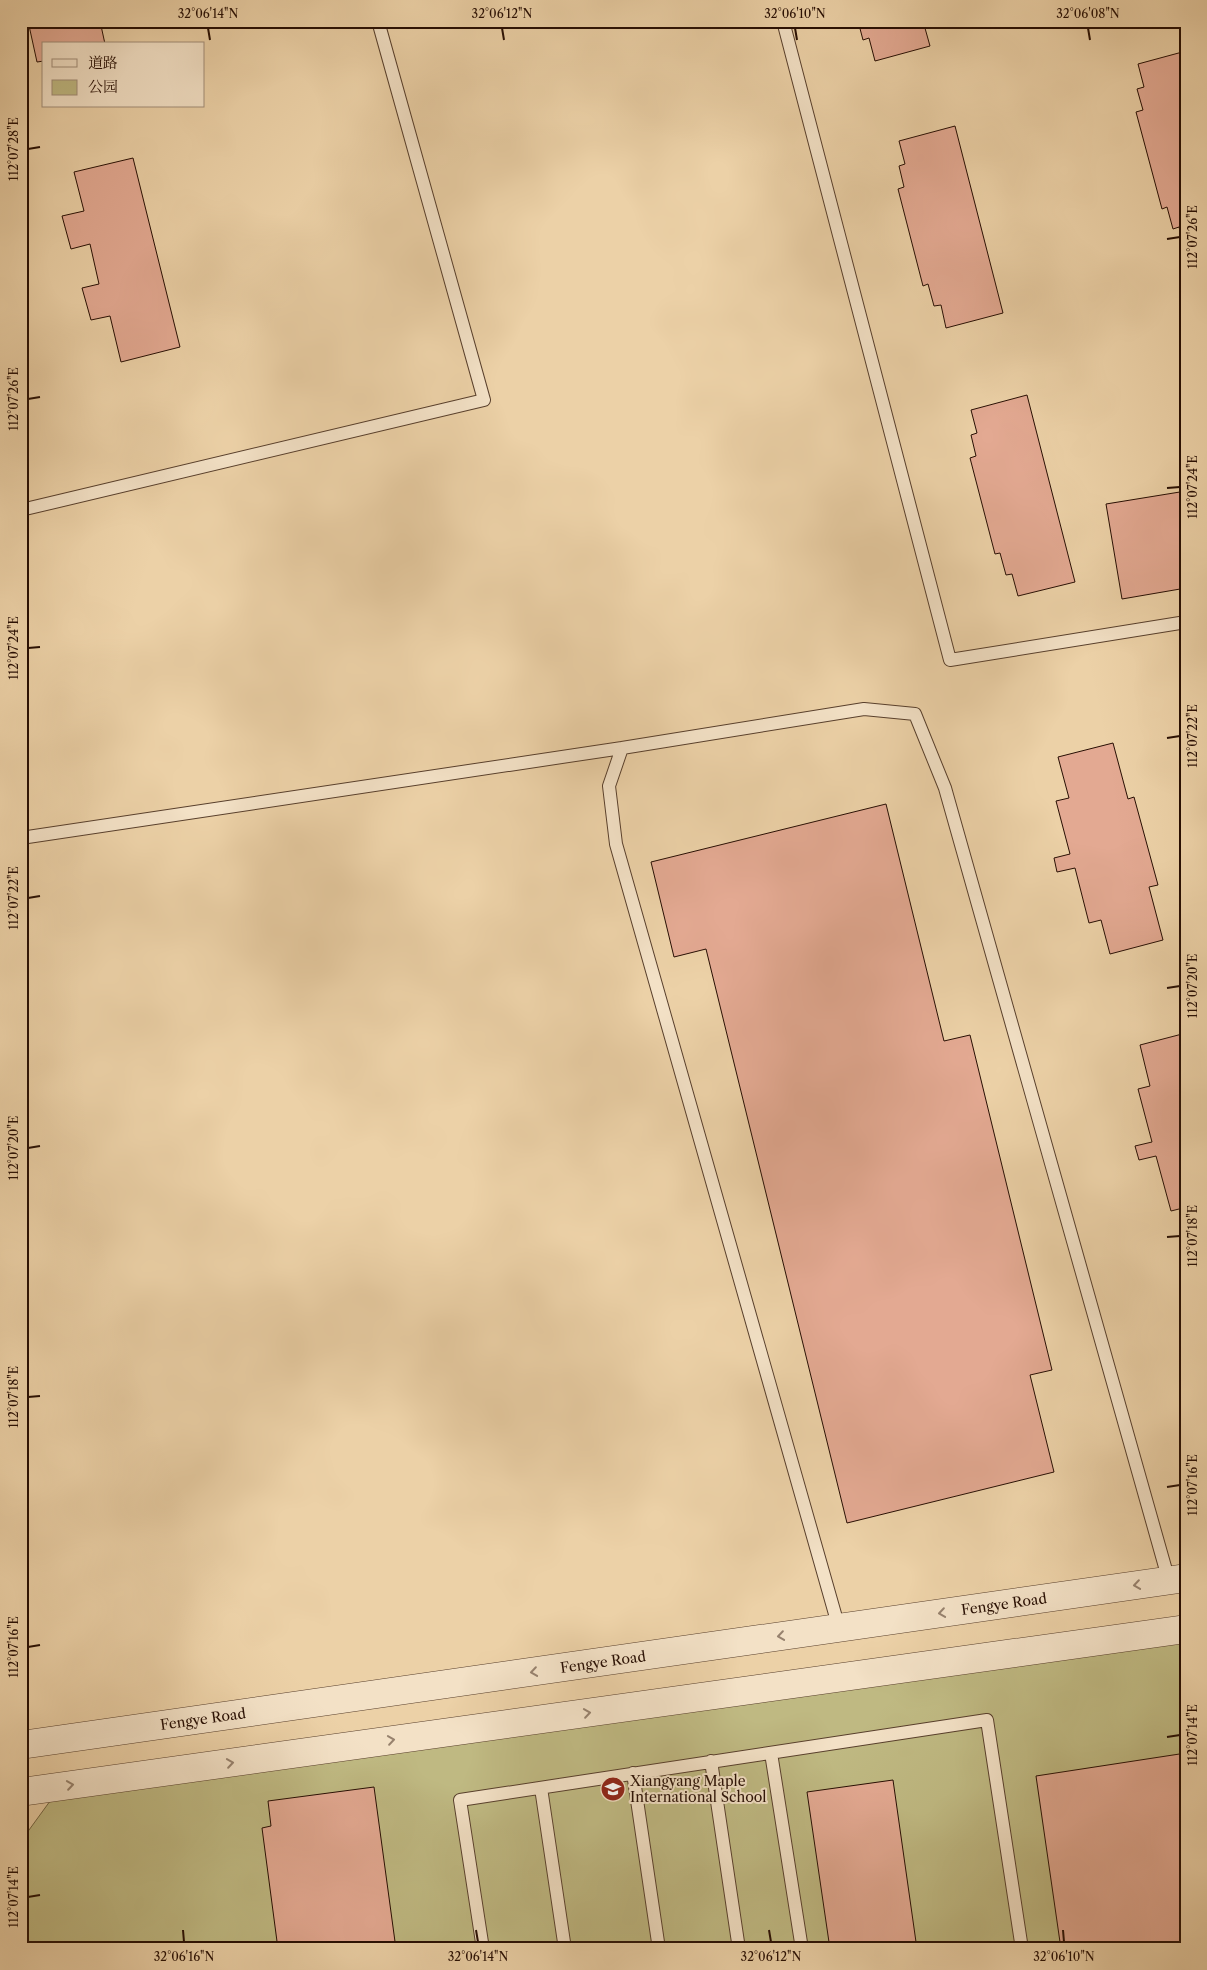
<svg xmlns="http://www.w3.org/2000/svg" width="1207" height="1970" font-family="'Libre Caslon Text','Noto Serif SC',serif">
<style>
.green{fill:#bfb982;stroke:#736442}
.building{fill:#e3a992;stroke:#270e03}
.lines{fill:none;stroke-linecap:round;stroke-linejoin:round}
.service-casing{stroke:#583f2c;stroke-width:14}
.tertiary-casing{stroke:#583f2c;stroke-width:29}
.service{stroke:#f3e1c6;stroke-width:12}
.tertiary{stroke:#f3e1c6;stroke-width:28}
.oneway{stroke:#97826e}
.ticks{fill:none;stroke:#270e03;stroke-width:2}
.labels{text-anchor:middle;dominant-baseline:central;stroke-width:4;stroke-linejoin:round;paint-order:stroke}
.street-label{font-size:14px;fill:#270e03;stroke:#f3e1c6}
.poi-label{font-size:14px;fill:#270e03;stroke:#f3e1c6;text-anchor:start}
.neatline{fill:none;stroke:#270e03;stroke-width:2}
.ticks-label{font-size:12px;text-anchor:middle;fill:#270e03}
</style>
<rect width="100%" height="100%" fill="#ecd1a7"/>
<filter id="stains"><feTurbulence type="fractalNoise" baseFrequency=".004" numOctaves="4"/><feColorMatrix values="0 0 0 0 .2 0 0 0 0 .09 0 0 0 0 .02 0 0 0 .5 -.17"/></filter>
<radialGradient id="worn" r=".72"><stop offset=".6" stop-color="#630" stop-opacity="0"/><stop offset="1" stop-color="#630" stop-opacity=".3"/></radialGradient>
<path class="green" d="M1186 1629V1949H28L21 1920V1841L61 1786Z"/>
<path class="building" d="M28 21H100L105 44H44V61L37 62Z
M858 21H923L930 46 875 61 869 38 863 40Z
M1186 51V250H1185L1179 227 1173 229 1167 207 1162 209 1136 112 1143 110 1137 89 1144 87 1138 64Z
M955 126 1003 313 946 328 941 305 934 306 928 284 923 286 898 189 904 187 899 166 905 164 899 141Z
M133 158 180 347 121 362 110 316 91 320 82 288 99 284 90 244 71 249 62 216 84 211 74 172Z
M1027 395 1075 582 1018 596 1012 574 1006 575 1000 553 995 554 970 458 976 456 971 435 977 433 971 410Z
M1186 491V588L1122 599 1106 504Z
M1113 743 1128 799 1134 797 1158 885 1149 887 1163 940 1110 954 1101 920 1089 923 1075 868 1057 872 1054 858 1070 854 1056 801 1069 798 1058 757Z
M886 804 944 1041 970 1035 1052 1370 1030 1375 1054 1472 847 1523 706 949 674 957 651 862Z
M1186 1033V1220L1183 1208 1171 1211 1156 1156 1139 1160 1135 1146 1152 1142 1138 1089 1150 1086 1140 1045Z
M1186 1753V1949H1061L1036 1776Z
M893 1780 917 1949H830L807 1792Z
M374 1787 396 1949H278L262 1828 271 1826 268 1801Z"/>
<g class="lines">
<defs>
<path id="service" d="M783 21 950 660 1186 622
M21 510 484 400 378 21
M21 838 622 748
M839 1628 616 844 609 786 622 748 864 709 915 714 945 788 1169 1581
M771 1753 802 1949
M711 1761 739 1949
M633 1773 659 1949
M541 1788 565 1949
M483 1949 460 1800 987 1720 1022 1949"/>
<path id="tertiary" d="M21 1745 1186 1578
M21 1792 1186 1629"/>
</defs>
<use href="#service" class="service-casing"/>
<use href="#tertiary" class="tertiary-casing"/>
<use href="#service" class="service"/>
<use href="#tertiary" class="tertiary"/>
</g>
<defs><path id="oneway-chevron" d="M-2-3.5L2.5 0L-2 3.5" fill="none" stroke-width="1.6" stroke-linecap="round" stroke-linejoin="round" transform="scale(1.25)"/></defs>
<g class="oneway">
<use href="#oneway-chevron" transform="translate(1137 1585) rotate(172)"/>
<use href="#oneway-chevron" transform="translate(942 1613) rotate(172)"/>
<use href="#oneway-chevron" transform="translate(781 1636) rotate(172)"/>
<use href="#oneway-chevron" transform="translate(534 1672) rotate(172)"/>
<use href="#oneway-chevron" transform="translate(587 1713) rotate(-8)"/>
<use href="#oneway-chevron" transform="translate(391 1740) rotate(-8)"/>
<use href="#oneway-chevron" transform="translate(230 1763) rotate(-8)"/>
<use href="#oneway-chevron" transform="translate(70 1785) rotate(-8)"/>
</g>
<path class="ticks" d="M208 28 210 40M502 28 504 40M795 28 797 40M1088 28 1090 40M28 149 40 147M1167 239 1180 237M28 399 40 397M1167 488 1180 487M28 648 40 647M1167 738 1180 736M28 898 40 896M1167 988 1180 986M28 1148 40 1146M1167 1237 1180 1236M28 1397 40 1396M1167 1487 1180 1485M28 1647 40 1645M1167 1737 1180 1735M28 1897 40 1895M183 1930 184 1942M476 1930 478 1942M769 1930 771 1942M1063 1930 1064 1942"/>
<defs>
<symbol id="school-disc" viewBox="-11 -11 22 22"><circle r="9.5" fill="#8f2418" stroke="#f3e1c6"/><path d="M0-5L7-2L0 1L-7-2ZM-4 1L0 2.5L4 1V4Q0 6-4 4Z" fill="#fff"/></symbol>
</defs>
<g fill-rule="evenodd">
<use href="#school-disc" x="599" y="1775" width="28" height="28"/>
</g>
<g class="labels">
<g class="street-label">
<text transform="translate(1004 1604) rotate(-8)">Fengye Road</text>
<text transform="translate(603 1662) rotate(-8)">Fengye Road</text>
<text transform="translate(203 1719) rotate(-8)">Fengye Road</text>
</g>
<g class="poi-label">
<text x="630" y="1781">Xiangyang Maple<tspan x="630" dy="16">International School</tspan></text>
</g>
</g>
<rect width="1207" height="1970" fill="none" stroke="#ecd1a7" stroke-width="55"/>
<rect x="42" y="42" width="162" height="65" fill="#f3e1c6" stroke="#a18d78"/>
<rect x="52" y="59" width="25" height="8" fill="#f3e1c6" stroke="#a18d78"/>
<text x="88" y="68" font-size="15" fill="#270e03">道路</text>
<rect x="52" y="80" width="25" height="15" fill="#bfb982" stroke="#a18d78"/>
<text x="88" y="92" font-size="15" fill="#270e03">公园</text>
<rect x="28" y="28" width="1152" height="1914" class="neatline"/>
<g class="ticks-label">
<text x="208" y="18">32°06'14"N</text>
<text x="502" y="18">32°06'12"N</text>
<text x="795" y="18">32°06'10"N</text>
<text x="1088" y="18">32°06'08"N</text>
<text transform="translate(14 149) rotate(-90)" y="4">112°07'28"E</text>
<text transform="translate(1193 237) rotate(-90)" y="4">112°07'26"E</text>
<text transform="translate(14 399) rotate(-90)" y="4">112°07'26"E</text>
<text transform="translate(1193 487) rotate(-90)" y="4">112°07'24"E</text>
<text transform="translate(14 648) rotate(-90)" y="4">112°07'24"E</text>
<text transform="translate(1193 736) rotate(-90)" y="4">112°07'22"E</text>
<text transform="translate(14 898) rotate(-90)" y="4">112°07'22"E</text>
<text transform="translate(1193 986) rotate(-90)" y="4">112°07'20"E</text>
<text transform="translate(14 1148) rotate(-90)" y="4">112°07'20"E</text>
<text transform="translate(1193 1236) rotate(-90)" y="4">112°07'18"E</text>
<text transform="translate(14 1397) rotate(-90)" y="4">112°07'18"E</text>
<text transform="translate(1193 1485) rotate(-90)" y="4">112°07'16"E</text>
<text transform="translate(14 1647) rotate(-90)" y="4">112°07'16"E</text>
<text transform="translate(1193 1735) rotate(-90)" y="4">112°07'14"E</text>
<text transform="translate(14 1897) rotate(-90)" y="4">112°07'14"E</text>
<text x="184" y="1961">32°06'16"N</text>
<text x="478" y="1961">32°06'14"N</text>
<text x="771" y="1961">32°06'12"N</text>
<text x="1064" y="1961">32°06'10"N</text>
</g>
<rect width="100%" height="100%" filter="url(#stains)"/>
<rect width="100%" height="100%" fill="url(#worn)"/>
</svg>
